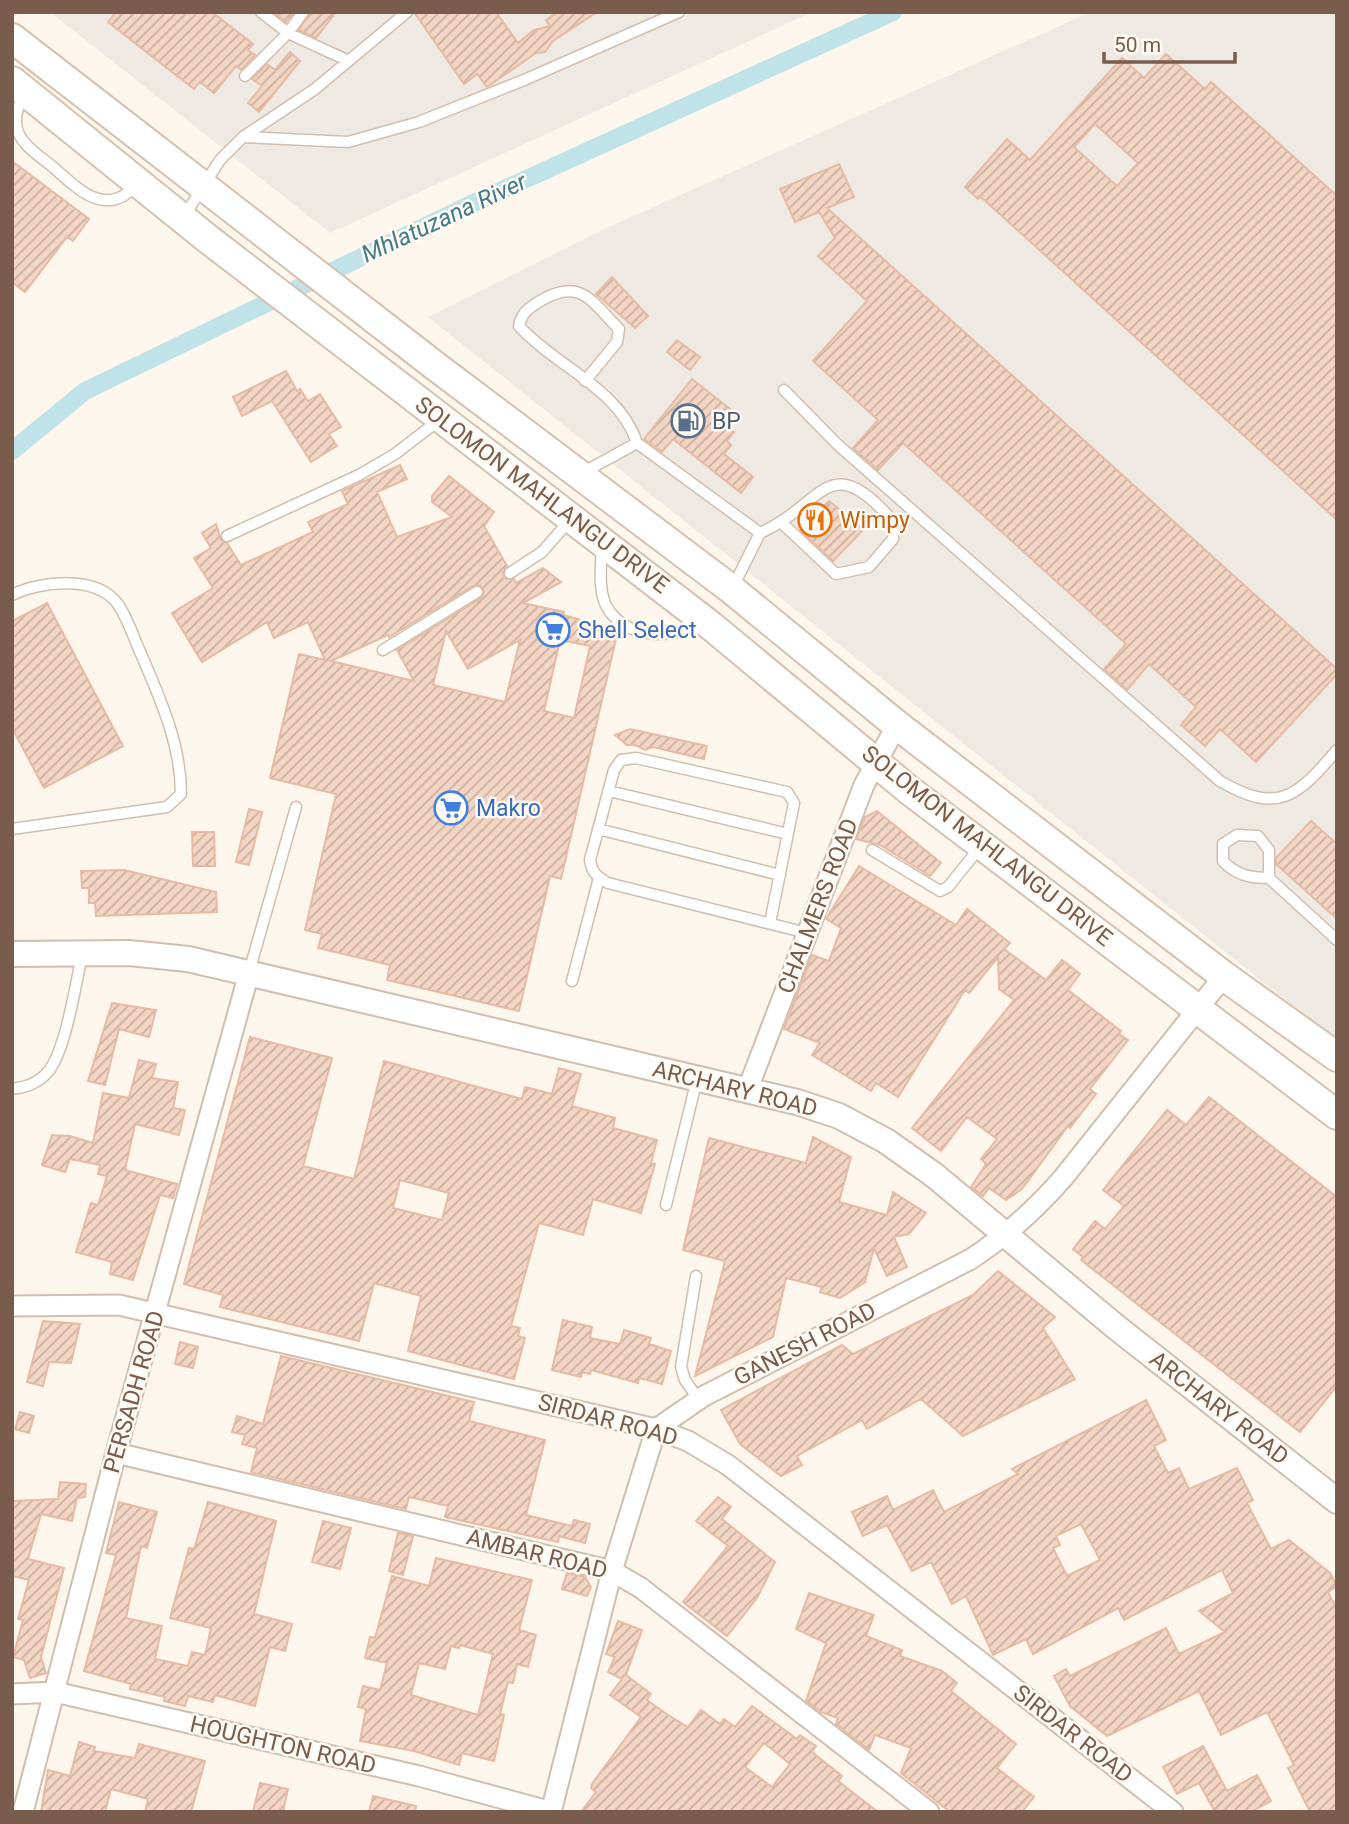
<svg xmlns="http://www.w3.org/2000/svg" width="1349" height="1824" font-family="Roboto,sans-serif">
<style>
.industrial{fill:#efe9e4}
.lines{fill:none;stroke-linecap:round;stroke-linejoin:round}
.canal{stroke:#bfe3e8;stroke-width:18}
.building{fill:url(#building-hatch);stroke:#e6bba3;stroke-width:2;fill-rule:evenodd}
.service-casing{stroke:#d1beb0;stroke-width:13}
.minor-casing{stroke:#d1beb0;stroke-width:23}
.tertiary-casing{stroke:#d1beb0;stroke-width:28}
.secondary-casing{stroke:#d6c0b0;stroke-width:32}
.service{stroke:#fff;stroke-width:10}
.minor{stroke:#fff;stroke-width:19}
.tertiary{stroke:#fff;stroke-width:24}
.secondary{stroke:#fff;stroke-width:28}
.labels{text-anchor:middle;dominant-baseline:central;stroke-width:5;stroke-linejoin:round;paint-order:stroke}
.service-label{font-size:23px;fill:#4e5e75;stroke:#fffaf3;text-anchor:start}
.street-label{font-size:23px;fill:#7a5c4d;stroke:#fffaf3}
.food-label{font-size:23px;fill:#c56008;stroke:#fffaf3;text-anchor:start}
.shop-label{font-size:23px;fill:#366cbe;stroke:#fffaf3;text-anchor:start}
.water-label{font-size:24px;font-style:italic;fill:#437c86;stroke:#fffaf3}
</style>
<defs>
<pattern id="building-hatch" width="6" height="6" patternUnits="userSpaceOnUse" patternTransform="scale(1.75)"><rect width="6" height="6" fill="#f3d5c3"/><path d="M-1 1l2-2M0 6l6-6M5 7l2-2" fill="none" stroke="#cab0a1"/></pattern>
</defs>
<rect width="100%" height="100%" fill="#fdf6ec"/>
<path class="industrial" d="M50 12H812L330 233Z
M1091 12H1337V1041L428 317 600 231Z"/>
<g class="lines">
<path class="canal" d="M12 451 85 391 467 206 893 12"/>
</g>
<path class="building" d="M116 12H212L253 44 248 50 255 55 241 70 236 66 214 93 200 82 194 89 108 22Z
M273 12H294L286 22Z
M310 12H336L316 38 299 30Z
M414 12H496L518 43 534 30 550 26 546 20 558 12H597L553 41 545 52 536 53 487 87 477 74 464 84Z
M290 52 300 61 259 112 248 103 262 86 252 79 267 64 275 70Z
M1166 54 1205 89 1211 82 1337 196V520L981 197 978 199 965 187 1007 139 1030 160 1122 58 1144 78ZM1095 124 1138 163 1117 186 1074 147Z
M12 161 89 219 73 241 67 237 25 292 12 282Z
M839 164 854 197 827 208 1337 669V674L1256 762 1220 729 1205 746 1181 725 1196 707 1149 664 1127 690 1104 669 1126 644 903 443 878 470 853 448 878 420 813 361 867 301 818 256 835 238 819 212 795 222 780 189Z
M612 277 648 316 635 328 596 294Z
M677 340 700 357 690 370 667 352Z
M286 371 297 391 300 389 308 401 320 394 341 427 329 434 337 446 311 462 272 401 242 416 233 397Z
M692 379 735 413 725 426 734 432 727 441 731 445 724 454 753 477 741 493 673 439 662 452 644 439Z
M400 465 407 479 377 492 397 537 452 517 432 502V496L449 476 494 512 484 526 507 566 503 573 504 578 514 579 516 583 543 568 561 582 523 603 564 612 563 615 618 630 561 879 550 876 519 1011 387 980 390 965 318 948 322 934 305 930 336 794 270 778 299 654 325 660 308 622 274 638 267 622 202 662 172 613 213 588 194 558 211 548 202 533 216 524 221 540 227 543 241 565 313 532 308 522 348 504 342 491ZM480 585 484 591 481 598 397 650 414 681 331 661 388 635 389 637 473 586ZM446 631 468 669 520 640 505 702 433 685ZM560 640 590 646 574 718 544 711Z
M829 501 864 529 833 561 800 530Z
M47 603 123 746 44 788 12 728V621Z
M630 729 707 746 704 759 653 747 645 750 635 745H627L615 735Z
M249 809 262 812 249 865 236 862Z
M877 811 941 863 930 876 880 845 856 839 865 817Z
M1311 821 1337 844V919L1276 864V858Z
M192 832H214L215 866H193Z
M859 866 956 925 967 909 1010 943 1004 949 1046 980 1062 960 1080 974 1068 990 1121 1031 1119 1034 1128 1040 1090 1089 1096 1094 1070 1128 1068 1126 1022 1189 1006 1200 989 1188 983 1196 971 1187 986 1164 981 1159 997 1139 967 1117 941 1151 912 1128 1014 1000 999 989 998 957 969 993 965 990 898 1097 876 1083 871 1091 812 1055 820 1043 784 1029 812 955 829 961 841 928 826 919Z
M124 870 216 892 217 912 96 916 95 903H89V888H82L81 871Z
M112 1003 156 1010 149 1037 119 1029 105 1085 88 1081Z
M250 1037 332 1058 303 1166 354 1179 384 1061 522 1099 525 1087 552 1094 559 1068 581 1074 572 1106 615 1118 613 1128 657 1140 651 1163 655 1164 641 1213 593 1199 583 1235 539 1223 511 1326 520 1328 518 1336 525 1338 514 1379 408 1351 421 1296 374 1283 359 1341 220 1307 223 1295 184 1284ZM400 1180 449 1193 442 1220 393 1208Z
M139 1060 156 1064 152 1078 178 1082 173 1108 185 1110 179 1135 135 1124 125 1170 177 1184 173 1198 160 1195 133 1280 110 1274 112 1262 76 1252 91 1203 98 1205 107 1176 98 1174 100 1165 70 1159 65 1172 42 1165 52 1135 70 1136 93 1143 103 1093 129 1098Z
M1209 1097 1337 1197V1386L1300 1432 1081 1260 1083 1257 1073 1249 1095 1221 1105 1229 1124 1206 1103 1190 1167 1110 1186 1125Z
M813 1137 851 1157 839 1202 887 1215 893 1192 926 1213 909 1234 894 1237 907 1267 887 1276 874 1248 865 1282 840 1298 820 1292 822 1287 786 1278 773 1337 695 1376 725 1261 683 1250 709 1138 806 1163Z
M998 1271 1055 1317 1043 1328 1075 1379 963 1436 921 1399 867 1429 862 1420 797 1456 802 1465 781 1476 740 1444 721 1410 842 1345 853 1354 973 1295Z
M563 1320 592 1327 590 1338 620 1344 624 1330 651 1338 649 1344 671 1351 662 1384 639 1378 638 1383 591 1370 590 1374 582 1372 581 1377 552 1370Z
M43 1321 80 1324 71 1363 49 1362 43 1386 27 1382Z
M180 1342 198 1347 193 1368 175 1364Z
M281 1356 474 1402 469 1421 545 1440 526 1515 572 1526 574 1520 590 1524 585 1543 559 1536 558 1542 445 1517 448 1506 409 1497 406 1509 251 1472 257 1448 242 1444 245 1435 232 1432 237 1416 263 1424Z
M1146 1400 1166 1440 1154 1446 1168 1473 1179 1468 1189 1489 1237 1468 1253 1500 1247 1503 1271 1549 1289 1540 1330 1573 1337 1586 1328 1592 1337 1609V1812H1310L1288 1768 1294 1765 1267 1712 1221 1735 1199 1691 1107 1736 1070 1706 1054 1676 1066 1669 1070 1676 1166 1628 1179 1654 1225 1632 1199 1611 1233 1593 1222 1570 1124 1620 1118 1608 1033 1654 1026 1639 993 1655 966 1596 952 1604 931 1562 912 1571 887 1525 863 1536 852 1512 887 1496 893 1510 933 1490 944 1512 1018 1474 1012 1469ZM1081 1524 1100 1560 1067 1576 1053 1548 1060 1545 1056 1536Z
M20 1412 34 1416 29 1433 15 1429Z
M60 1482 86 1484 85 1497 77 1498 72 1521 41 1514 28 1559 64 1568 41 1657 46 1673 30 1678 24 1660 13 1657 23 1620 18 1619 29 1580 12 1576V1501L58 1499Z
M718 1497 731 1507 722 1519 775 1562 757 1598 727 1636 683 1602 728 1546 696 1521Z
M119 1502 157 1512 147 1548 141 1546 126 1618 162 1626 155 1659 188 1666 192 1652 205 1655 211 1628 170 1618 189 1548 194 1549 208 1502 276 1521 254 1614 292 1624 285 1651 270 1647 255 1706 215 1695 213 1702 188 1696 185 1706 164 1701 165 1697 130 1689 131 1684 84 1671 116 1555 106 1553Z
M323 1521 351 1528 340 1569 312 1562Z
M398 1533 413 1536 403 1575 389 1571Z
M436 1558 532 1580 519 1630 536 1635 528 1667 517 1664 513 1683 508 1682 500 1714 504 1715 494 1761 462 1753 459 1765 414 1751 360 1741 366 1709 358 1707 363 1686 380 1690 387 1663 365 1658 370 1637 375 1638 392 1576 429 1586ZM460 1645 493 1654 478 1715 411 1695 419 1663 445 1669 451 1646 459 1648Z
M567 1573 585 1577 591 1587 587 1596 562 1589Z
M809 1593 874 1615 866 1636 902 1650 900 1656 942 1671 957 1683 951 1691 1016 1744 997 1768 1034 1797 1022 1812H950L901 1773 911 1748 875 1735 869 1750 836 1724 838 1718 821 1712 806 1701 826 1643 796 1629Z
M618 1621 642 1630 626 1675 651 1694 647 1700 668 1715 688 1727 701 1710 720 1724 724 1719 735 1727 752 1706 797 1739 800 1735 816 1746 812 1752 842 1776 838 1781 878 1812H581L596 1792 591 1788 592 1784 641 1717 610 1695 622 1679 608 1672 615 1657 606 1654ZM764 1743 790 1764 772 1787 745 1767Z
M79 1742 95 1747 94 1751 135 1758 139 1744 205 1761 191 1812H145L148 1799 111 1789 105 1812H41L48 1770 70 1776Z
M1203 1746 1227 1791 1257 1775 1271 1801 1251 1812H1215L1199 1783 1177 1794 1163 1767Z
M260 1783 288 1789 283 1812H253Z
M373 1796 416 1806 415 1812H369Z"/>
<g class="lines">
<defs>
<path id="service" d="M261 12 288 33 349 61
M245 76 288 33 303 12
M23 95C18 107 13 119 18 132 24 147 41 157 53 167 78 189 106 219 136 185
M243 137 348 142 419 122 524 80 679 12
M183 218 220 160 243 137 315 89 407 12
M585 381 617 342 619 329C591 301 581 277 540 301 529 308 522 312 519 326 555 366 620 389 637 443
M784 390 837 444 1220 781C1278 815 1297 797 1337 750
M582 473 637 443 760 533 733 587
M760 533C824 505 827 447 892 520L893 539 869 567 836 574 782 523
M227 536 359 475 395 454 438 421
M602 547C601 566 597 596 610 612 633 642 673 635 703 627
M510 573 542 552 571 519
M12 595C40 581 95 575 117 603 126 615 132 633 138 647 158 694 181 742 181 794L167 807 12 829
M383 650 477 592
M609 791 788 834
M598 829 780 875
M872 850 940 891 948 887 981 846
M1269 878V850L1258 836 1237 835 1223 844V861C1236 875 1250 878 1269 878L1337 940
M770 923 794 803 787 792 636 758 621 760 614 770 590 860C592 873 597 877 608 883L807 933
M249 972 296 807
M572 981 599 878
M12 1089C26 1087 36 1084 46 1074 65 1056 76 982 82 955
M666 1205 697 1079
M696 1276 681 1367 685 1380 698 1399"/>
<path id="minor" d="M747 1091 864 785 897 725
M12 1306 119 1305 656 1429 688 1441 728 1465 1173 1812
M116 1453 612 1571 641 1588 929 1812
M12 1694 55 1692 419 1776 552 1812
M23 1812 116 1453 249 973
M551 1812 612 1571 656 1429 704 1396 971 1259C1006 1236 1035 1210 1063 1178L1224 976"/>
<path id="tertiary" d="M12 954 129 953 188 959 797 1102 839 1116 886 1141 934 1175 1116 1327 1337 1501"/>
<path id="secondary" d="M12 38 434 365 731 589 897 725 1224 976 1337 1057
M12 81 208 239 710 625 909 790 1337 1115"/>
</defs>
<use href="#service" class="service-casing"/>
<use href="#minor" class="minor-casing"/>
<use href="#tertiary" class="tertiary-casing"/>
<use href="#secondary" class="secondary-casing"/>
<use href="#service" class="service"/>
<use href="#minor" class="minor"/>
<use href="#tertiary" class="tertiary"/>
<use href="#secondary" class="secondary"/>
</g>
<defs>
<symbol id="fuel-ring" viewBox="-11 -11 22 22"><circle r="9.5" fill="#fffaf3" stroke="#5c6f8a" stroke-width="1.5"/><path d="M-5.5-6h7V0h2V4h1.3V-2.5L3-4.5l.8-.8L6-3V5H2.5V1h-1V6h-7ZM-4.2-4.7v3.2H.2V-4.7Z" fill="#5c6f8a"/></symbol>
<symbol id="restaurant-ring" viewBox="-11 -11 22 22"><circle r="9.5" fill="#fffaf3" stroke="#e8710a" stroke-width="1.5"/><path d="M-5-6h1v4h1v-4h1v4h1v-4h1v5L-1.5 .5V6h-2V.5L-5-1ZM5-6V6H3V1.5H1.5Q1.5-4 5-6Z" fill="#e8710a"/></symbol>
<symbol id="supermarket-ring" viewBox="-11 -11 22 22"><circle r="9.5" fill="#fffaf3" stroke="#3f7fe0" stroke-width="1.5"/><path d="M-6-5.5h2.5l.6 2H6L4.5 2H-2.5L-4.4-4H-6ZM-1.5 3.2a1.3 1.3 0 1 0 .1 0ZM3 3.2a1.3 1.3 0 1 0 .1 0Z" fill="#3f7fe0"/></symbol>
</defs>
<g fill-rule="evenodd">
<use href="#fuel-ring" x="669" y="402" width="38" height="38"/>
<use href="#restaurant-ring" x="796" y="501" width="38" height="38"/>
<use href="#supermarket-ring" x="534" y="611" width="38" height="38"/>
<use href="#supermarket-ring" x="432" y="789" width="38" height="38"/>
</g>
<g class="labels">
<g class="service-label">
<text x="712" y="421">BP</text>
</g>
<g class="street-label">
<text transform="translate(542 495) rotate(37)">SOLOMON MAHLANGU DRIVE</text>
<text transform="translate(987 846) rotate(38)">SOLOMON MAHLANGU DRIVE</text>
<text transform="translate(818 906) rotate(-69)">CHALMERS ROAD</text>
<text transform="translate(735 1089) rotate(14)">ARCHARY ROAD</text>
<text transform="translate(805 1344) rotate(-27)">GANESH ROAD</text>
<text transform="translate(134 1392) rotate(-74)">PERSADH ROAD</text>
<text transform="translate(1219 1408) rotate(38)">ARCHARY ROAD</text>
<text transform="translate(608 1420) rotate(15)">SIRDAR ROAD</text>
<text transform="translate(537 1554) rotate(14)">AMBAR ROAD</text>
<text transform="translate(1073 1734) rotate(38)">SIRDAR ROAD</text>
<text transform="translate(283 1745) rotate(13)">HOUGHTON ROAD</text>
</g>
<g class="food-label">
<text x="840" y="520">Wimpy</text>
</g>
<g class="shop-label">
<text x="578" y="630">Shell Select</text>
<text x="476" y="808">Makro</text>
</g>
<g class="water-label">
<text transform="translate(444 218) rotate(-25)">Mhlatuzana River</text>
</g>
</g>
<rect width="1349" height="1824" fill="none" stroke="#7a5c4d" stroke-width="28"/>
<path d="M1104 52v10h131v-10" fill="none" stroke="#7a5c4d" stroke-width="3.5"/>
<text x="1114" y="52" font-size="21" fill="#7a5c4d" stroke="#fffaf3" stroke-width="5" paint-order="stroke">50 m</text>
</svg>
